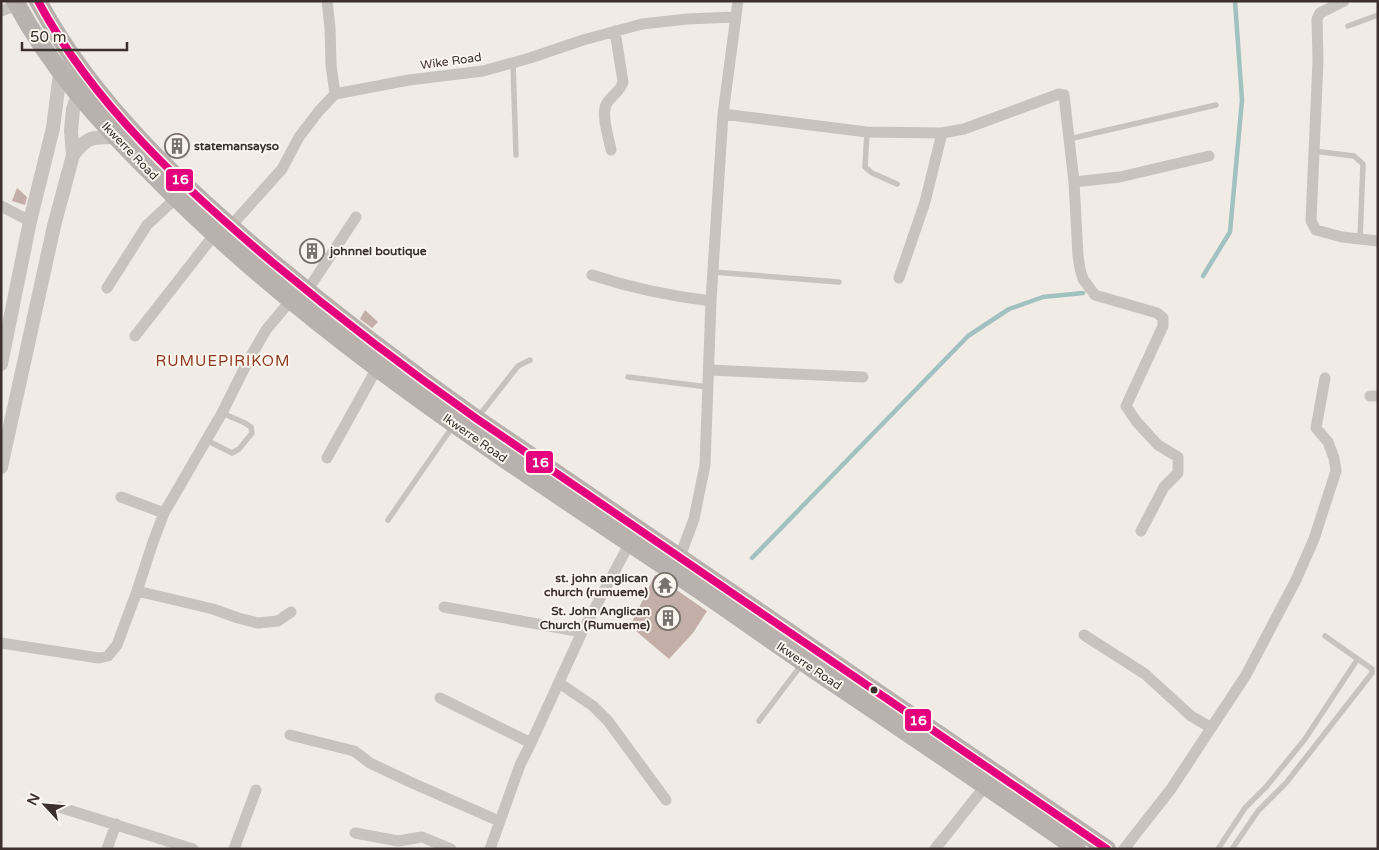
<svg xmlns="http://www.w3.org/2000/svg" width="1379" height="850" font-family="'Varela Round',sans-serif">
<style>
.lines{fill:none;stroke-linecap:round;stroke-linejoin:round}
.stream{stroke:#a1c2c1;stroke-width:4.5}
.building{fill:#c3afa7}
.service{stroke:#c9c3be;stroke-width:5.5}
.minor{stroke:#c9c3be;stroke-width:11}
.tertiary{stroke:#c9c3be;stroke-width:14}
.primary{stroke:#b8b1ad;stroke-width:18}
.bus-1-casing{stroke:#fbf5ee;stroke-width:11}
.bus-1{stroke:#e5007d;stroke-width:8}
.bus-dot{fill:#3b302b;stroke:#fbf5ee;stroke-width:2}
.labels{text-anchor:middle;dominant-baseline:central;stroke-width:4;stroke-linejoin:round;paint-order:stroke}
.street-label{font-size:12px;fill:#3b302b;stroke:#fbf5ee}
.poi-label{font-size:12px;font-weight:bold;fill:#3b302b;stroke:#fbf5ee;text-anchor:start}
.quarter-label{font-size:15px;letter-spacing:1px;fill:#8c3b22;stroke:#fbf5ee}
.line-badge{stroke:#fbf5ee;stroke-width:2}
.badge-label{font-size:14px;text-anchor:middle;font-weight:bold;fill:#fff}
</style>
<rect width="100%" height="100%" fill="#f0ebe5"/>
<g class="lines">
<path class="stream" d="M1203 276 1230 232 1242 100 1235 1
M752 558 968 336 1009 309 1043 297 1083 293"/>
</g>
<path class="building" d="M17 188 27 197 25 205 12 201Z
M306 239 325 250 317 262 299 251Z
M365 310 378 322 372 328 360 319Z
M655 575 707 611 693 633 669 659 630 626Z"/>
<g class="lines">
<path class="service" d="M1348 26 1378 15
M513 63 516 155
M867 132 865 167 872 173 897 184
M1069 139 1216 105
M1314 151 1354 156 1363 164 1360 239
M713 272 839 282
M628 377 708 387
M478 417 518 366 530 360
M206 440 232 453 239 449 252 433 251 427 245 423 222 413
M388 520 453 426
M759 721 802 664
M1218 849 1245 808 1266 787 1305 739 1357 660
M1232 849 1258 811 1286 783 1372 673V669L1325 636"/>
<path class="minor" d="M327 1 330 27 331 65 335 94
M1344 1 1320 13 1317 19 1318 61 1311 221 1316 230 1342 237 1378 241
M1 11 17 5
M723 114 867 132 942 133 964 129 1059 94 1064 95 1074 182 1078 256 1080 269 1083 279 1095 295 1157 313 1163 318V326L1126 406 1136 421 1158 445 1178 457V473L1164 487 1141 531
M611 150C609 138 600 113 607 103 612 95 620 92 623 82L615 31
M1074 182 1120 177 1209 156
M1 206 30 221
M230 227 282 169 299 137 319 111 335 94 409 80 483 71 530 58 583 40 642 24 687 19 735 17
M592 275C631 288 670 296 711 301
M899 278 925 202 942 133
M107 288 147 225 176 198
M307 291 356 217
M135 336 214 235
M709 370 863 377
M1370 396H1378
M327 458 377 368
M121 497 164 513
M678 562 694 519 705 465 711 301 723 114 738 1
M137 591 213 609 238 618 258 623 278 621 291 612
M444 607 582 632
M1084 635 1145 674 1191 716 1210 727
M1 643 99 658 108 656 117 645 137 591 153 542 164 513 222 413 247 363 266 330 291 300
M559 683 593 706 608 721 666 800
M440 698 531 743
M290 735 354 751 370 763 410 782 499 821
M59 807 193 849
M355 833 398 841 422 837 451 849
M107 849 116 824
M234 849 256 790
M490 849 520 765 531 743 582 632 633 537
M935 849 986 785
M1124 849 1171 789 1246 675 1296 580 1314 539 1336 471 1334 458 1328 442 1316 428 1325 378"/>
<path class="tertiary" d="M73 155C87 136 93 137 116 137
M1 364 30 221 53 128 61 66
M1 467 54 226 73 155 71 131 73 109 81 87"/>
<path class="primary" d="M15 1C50 67 99 121 151 173 305 331 492 451 674 573 729 610 783 649 838 686 918 740 998 794 1077 849
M38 1C93 104 184 188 272 262 338 317 406 369 477 419L1107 849"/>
<defs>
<path id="bus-1" d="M38 1C93 104 184 188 272 262 338 317 406 369 477 419L1107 849"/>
</defs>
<use href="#bus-1" class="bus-1-casing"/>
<use href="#bus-1" class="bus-1"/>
</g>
<defs>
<symbol id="building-ring" viewBox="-11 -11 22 22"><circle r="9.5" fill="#fbf5ee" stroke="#7a716c" stroke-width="1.5"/><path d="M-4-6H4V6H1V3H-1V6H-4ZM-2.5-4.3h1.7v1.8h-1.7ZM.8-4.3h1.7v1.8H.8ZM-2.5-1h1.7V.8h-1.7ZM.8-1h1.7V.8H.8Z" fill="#7a716c"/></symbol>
<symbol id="temple-ring" viewBox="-11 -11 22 22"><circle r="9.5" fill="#fbf5ee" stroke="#7a716c" stroke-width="1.5"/><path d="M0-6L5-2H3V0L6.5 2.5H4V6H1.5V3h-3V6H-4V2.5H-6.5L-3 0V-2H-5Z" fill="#7a716c"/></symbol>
</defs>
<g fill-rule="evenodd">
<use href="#building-ring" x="163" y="132" width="28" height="28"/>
<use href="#building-ring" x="298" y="237" width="28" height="28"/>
<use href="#temple-ring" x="651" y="571" width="28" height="28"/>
<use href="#building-ring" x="654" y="604" width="28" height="28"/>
</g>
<circle class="bus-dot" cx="874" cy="690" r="4.5"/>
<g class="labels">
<g class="street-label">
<text transform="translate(451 61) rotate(-8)">Wike Road</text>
<text transform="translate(130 151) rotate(46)">Ikwerre Road</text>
<text transform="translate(475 438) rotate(35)">Ikwerre Road</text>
<text transform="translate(809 666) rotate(34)">Ikwerre Road</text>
</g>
<g class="poi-label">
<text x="194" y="146">statemansayso</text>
<text x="330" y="251">johnnel boutique</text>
<text x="648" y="578" text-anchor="end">st. john anglican<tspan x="648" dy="14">church (rumueme)</tspan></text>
<text x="650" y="611" text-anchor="end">St. John Anglican<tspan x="650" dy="14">Church (Rumueme)</tspan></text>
</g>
<g class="quarter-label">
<text x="223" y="361">RUMUEPIRIKOM</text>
</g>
</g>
<g class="line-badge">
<rect x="165" y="168" width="29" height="24" rx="5" fill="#e5007d"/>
<rect x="525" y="450" width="29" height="24" rx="5" fill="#e5007d"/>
<rect x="904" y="708" width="28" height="24" rx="5" fill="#e5007d"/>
</g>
<g class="badge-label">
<text x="180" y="184">16</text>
<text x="540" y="467">16</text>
<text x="918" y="725">16</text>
</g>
<rect width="1379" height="850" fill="none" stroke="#3b302b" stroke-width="5"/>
<g transform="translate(45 805) rotate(296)" stroke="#fbf5ee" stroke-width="4" paint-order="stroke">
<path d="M0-4L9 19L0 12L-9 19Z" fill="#3b302b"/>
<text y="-8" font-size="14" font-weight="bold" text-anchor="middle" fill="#3b302b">N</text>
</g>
<path d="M22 42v8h105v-8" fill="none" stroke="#3b302b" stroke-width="2.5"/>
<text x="30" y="42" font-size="15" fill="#3b302b" stroke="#fbf5ee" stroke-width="4" paint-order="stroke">50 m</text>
</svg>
